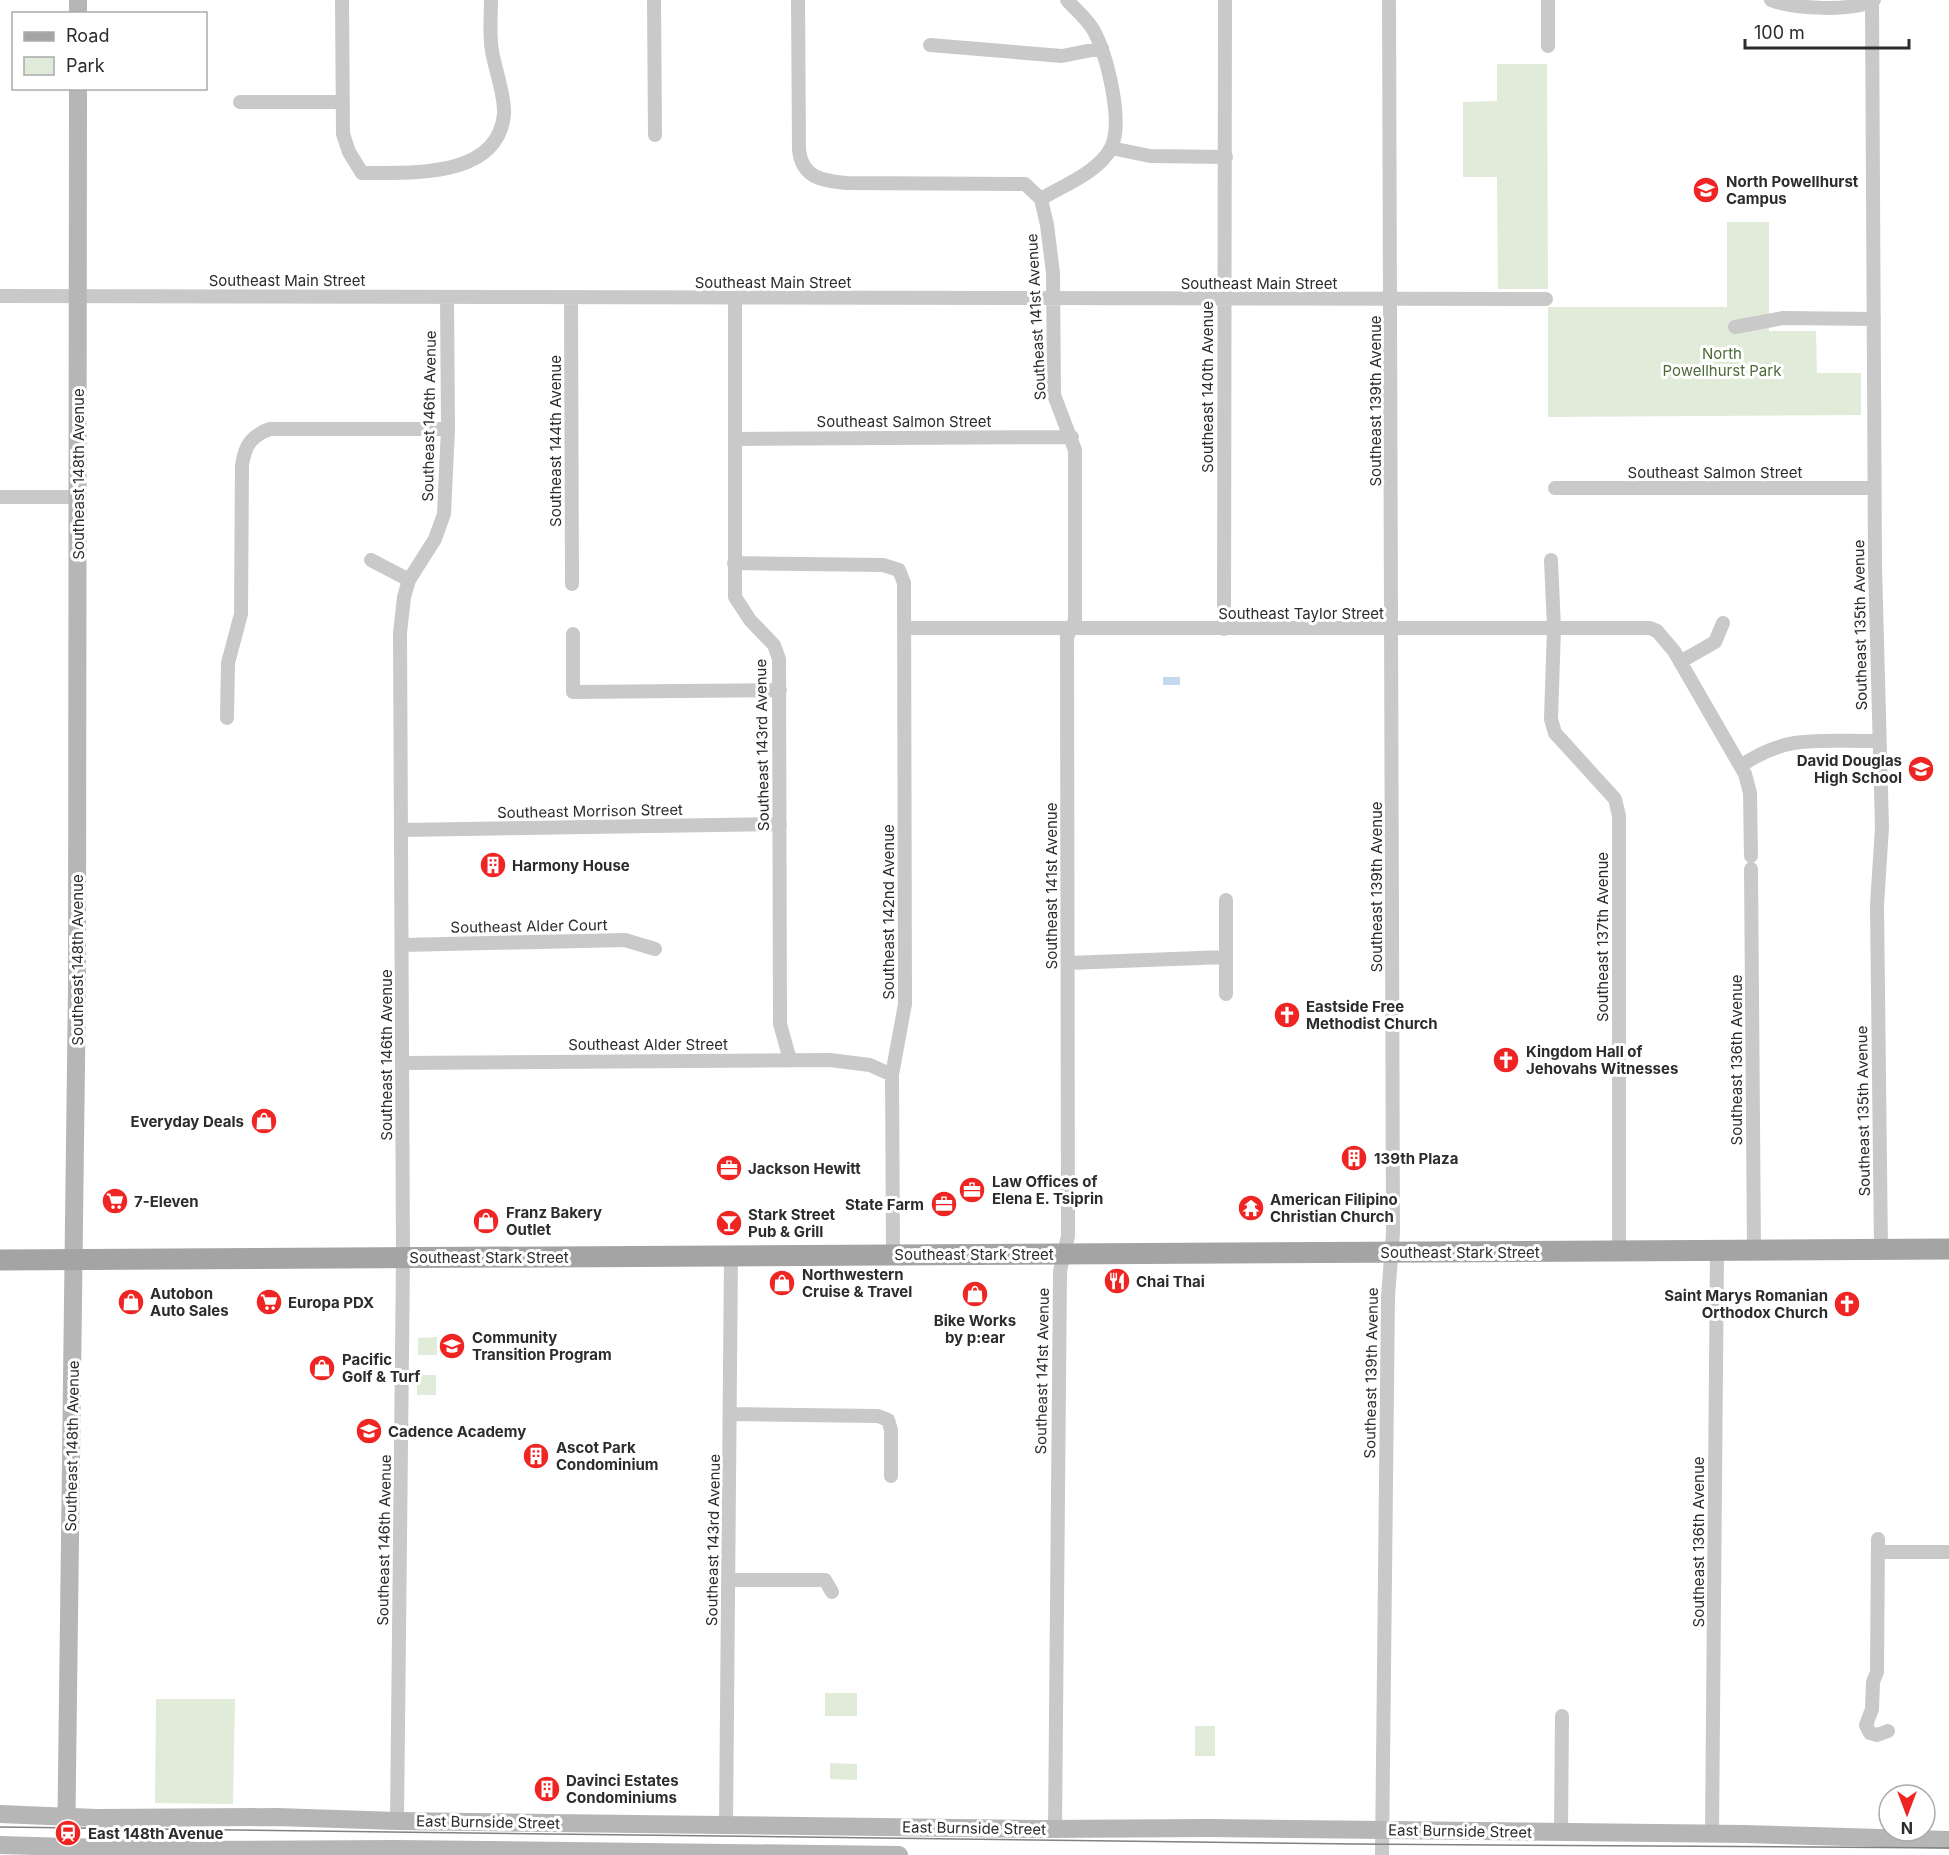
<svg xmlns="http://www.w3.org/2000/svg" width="1949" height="1855" font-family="Inter,sans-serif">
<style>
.green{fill:#e1ebd9}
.water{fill:#c3d9ed}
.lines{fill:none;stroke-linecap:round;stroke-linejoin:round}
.street{stroke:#c9c9c9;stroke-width:14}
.secondary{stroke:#b6b6b6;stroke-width:18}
.primary{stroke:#a4a4a4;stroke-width:21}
.tram{stroke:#818181;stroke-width:1.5}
.labels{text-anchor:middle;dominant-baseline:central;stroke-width:6;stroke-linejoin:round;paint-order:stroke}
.poi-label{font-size:15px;font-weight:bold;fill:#2c2c2c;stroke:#fff;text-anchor:start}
.street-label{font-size:15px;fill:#2c2c2c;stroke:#fff}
.park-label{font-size:15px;fill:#4b6a38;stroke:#fff}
</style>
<rect width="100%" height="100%" fill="#fff"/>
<path class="green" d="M1497 64H1547L1548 289H1498L1497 177H1463V102L1497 101Z
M1727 222H1769V331H1816L1817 373H1861V415L1548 417V307H1727Z
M437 1337V1355H418V1338Z
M417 1375H436V1395H417Z
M825 1693H857V1716H825Z
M156 1699H235L233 1804 155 1803Z
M1195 1726H1215V1756H1195Z
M830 1763 857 1764V1780L830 1779Z"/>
<path class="water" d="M1163 677H1180V685H1163Z"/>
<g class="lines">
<path class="street" d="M342 0 343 134 349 152 362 173C408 172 498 180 504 114 505 94 495 70 492 51 489 34 491 16 491 0
M654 0 655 135
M798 0 799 150C802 178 823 181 846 183L1025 184 1041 199 1047 225 1053 273 1054 395 1075 450V620L1067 637 1068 1236 1060 1271 1055 1829
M1548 0V46
M1771 0C1794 9 1853 12 1874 0
M1872 0 1875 567 1882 827 1877 905 1881 1250
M930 45 1062 56 1102 48
M240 102H340
M1111 148 1150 156 1226 157
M1041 199C1062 186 1099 172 1111 148 1124 122 1107 56 1094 31 1088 20 1076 10 1067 0
M0 296 1546 299
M571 298 572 584
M735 299V597L750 620 774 645 779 659 780 1024 790 1060
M1735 327 1783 318 1874 319
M737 439 1072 437
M1555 488H1874
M0 497H78
M371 560 409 580
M1551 560 1554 628 1551 719 1555 733 1615 799 1619 816V1251
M734 563 883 565 899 570 904 583 905 1004 892 1075 893 1254
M905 628H1650L1657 631 1674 651 1745 774 1750 793 1751 856
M1224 629 1225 0
M573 634V692L780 690
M1680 662 1715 642 1723 623
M227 718 228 663 241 614 242 465C245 445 252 435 270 429H448
M1741 766C1787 733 1823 742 1878 741
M401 830 780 824
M1751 869 1754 1250
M1226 900V994
M402 945 625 940 655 949
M1068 963 1226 957
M402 1063 830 1060 870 1065 892 1075
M731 1414 878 1416 888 1420 891 1430V1476
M1878 1539 1877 1672 1873 1682 1872 1709 1866 1725 1870 1733 1877 1735 1888 1731
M1878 1552H1949
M729 1580H825L832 1592
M397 1821 403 1258 400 633 404 597 409 580 435 539 444 514 448 429 447 298
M726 1825 731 1255
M1561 1832 1562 1716
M1712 1834 1717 1250
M1382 1855 1388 1296 1393 1233 1389 0"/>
<path class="secondary" d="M78 14V0
M0 1814 96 1818 277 1817 397 1821 1042 1829 1210 1828 1745 1834 1949 1840
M0 1845 174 1850 397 1849 899 1855
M66 1855 77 986 78 88"/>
<path class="primary" d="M0 1260 1949 1249"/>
<path class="tram" d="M0 1827 1354 1844 1949 1848"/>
</g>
<defs>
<symbol id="school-disc" viewBox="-11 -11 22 22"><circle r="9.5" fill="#ef2523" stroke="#fff"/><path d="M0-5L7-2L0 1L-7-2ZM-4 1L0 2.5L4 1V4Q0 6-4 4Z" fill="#fff"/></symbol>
<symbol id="building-disc" viewBox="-11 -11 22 22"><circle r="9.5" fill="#ef2523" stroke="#fff"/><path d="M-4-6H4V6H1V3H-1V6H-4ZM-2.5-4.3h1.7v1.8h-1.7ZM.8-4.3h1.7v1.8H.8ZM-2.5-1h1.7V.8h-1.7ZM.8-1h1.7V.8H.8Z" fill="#fff"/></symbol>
<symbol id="church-disc" viewBox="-11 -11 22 22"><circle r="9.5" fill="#ef2523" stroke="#fff"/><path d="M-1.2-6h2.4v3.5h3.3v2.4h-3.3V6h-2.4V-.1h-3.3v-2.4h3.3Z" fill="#fff"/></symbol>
<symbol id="shop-disc" viewBox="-11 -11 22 22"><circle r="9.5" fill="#ef2523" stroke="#fff"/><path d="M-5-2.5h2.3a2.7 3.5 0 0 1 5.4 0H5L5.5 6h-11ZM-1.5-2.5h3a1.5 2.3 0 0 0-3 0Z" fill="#fff"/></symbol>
<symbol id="office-disc" viewBox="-11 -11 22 22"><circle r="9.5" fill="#ef2523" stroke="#fff"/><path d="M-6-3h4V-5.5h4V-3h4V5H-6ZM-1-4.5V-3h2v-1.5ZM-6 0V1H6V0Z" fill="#fff"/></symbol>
<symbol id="supermarket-disc" viewBox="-11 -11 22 22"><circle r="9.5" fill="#ef2523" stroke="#fff"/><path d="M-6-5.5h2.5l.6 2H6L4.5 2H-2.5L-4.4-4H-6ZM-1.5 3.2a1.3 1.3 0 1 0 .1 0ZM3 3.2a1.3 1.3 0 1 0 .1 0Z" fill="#fff"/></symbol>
<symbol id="temple-disc" viewBox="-11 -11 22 22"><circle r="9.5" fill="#ef2523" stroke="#fff"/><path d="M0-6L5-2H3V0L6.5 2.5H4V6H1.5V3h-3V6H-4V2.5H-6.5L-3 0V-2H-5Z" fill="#fff"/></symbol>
<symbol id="bar-disc" viewBox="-11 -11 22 22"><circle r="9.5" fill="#ef2523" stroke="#fff"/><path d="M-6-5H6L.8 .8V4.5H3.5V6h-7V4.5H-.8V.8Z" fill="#fff"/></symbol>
<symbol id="restaurant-disc" viewBox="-11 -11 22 22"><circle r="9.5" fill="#ef2523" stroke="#fff"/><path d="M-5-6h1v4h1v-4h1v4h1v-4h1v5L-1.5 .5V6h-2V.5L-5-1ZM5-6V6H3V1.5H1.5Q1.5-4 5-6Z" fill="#fff"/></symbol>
<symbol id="station-disc" viewBox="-11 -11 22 22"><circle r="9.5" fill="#ef2523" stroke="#fff"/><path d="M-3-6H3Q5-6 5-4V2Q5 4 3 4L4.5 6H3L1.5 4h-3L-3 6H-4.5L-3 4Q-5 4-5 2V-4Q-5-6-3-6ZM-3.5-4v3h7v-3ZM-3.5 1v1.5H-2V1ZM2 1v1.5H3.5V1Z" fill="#fff"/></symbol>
</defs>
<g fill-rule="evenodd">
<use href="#school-disc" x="1691" y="175" width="30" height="30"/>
<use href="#school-disc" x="1906" y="754" width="30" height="30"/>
<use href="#building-disc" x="478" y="850" width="30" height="30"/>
<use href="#church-disc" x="1272" y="1000" width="30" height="30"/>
<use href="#church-disc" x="1491" y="1045" width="30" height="30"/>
<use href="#shop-disc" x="249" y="1106" width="30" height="30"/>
<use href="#building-disc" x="1339" y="1143" width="30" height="30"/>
<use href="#office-disc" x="714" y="1153" width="30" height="30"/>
<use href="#office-disc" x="957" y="1175" width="30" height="30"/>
<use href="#supermarket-disc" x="100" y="1186" width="30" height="30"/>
<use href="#office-disc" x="929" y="1189" width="30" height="30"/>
<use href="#temple-disc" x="1236" y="1193" width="30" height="30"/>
<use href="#shop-disc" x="471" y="1206" width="30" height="30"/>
<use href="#bar-disc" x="714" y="1208" width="30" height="30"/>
<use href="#restaurant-disc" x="1102" y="1266" width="30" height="30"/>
<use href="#shop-disc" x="767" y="1268" width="30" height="30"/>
<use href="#shop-disc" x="960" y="1279" width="30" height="30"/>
<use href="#shop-disc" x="116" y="1287" width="30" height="30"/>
<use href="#supermarket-disc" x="254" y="1287" width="30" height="30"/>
<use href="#church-disc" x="1832" y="1289" width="30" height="30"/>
<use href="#school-disc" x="437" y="1331" width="30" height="30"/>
<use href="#shop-disc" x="307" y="1353" width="30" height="30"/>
<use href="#school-disc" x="354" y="1416" width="30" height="30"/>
<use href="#building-disc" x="521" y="1441" width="30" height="30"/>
<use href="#building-disc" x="532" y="1774" width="30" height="30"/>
<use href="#station-disc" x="53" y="1818" width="30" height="30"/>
</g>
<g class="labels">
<g class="poi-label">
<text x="1726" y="181">North Powellhurst<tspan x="1726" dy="17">Campus</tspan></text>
<text x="1902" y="760" text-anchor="end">David Douglas<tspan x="1902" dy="17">High School</tspan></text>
<text x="512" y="865">Harmony House</text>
<text x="1306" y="1006">Eastside Free<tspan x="1306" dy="17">Methodist Church</tspan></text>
<text x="1526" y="1051">Kingdom Hall of<tspan x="1526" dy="17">Jehovahs Witnesses</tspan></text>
<text x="244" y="1121" text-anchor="end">Everyday Deals</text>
<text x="1374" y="1158">139th Plaza</text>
<text x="748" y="1168">Jackson Hewitt</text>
<text x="992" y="1181">Law Offices of<tspan x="992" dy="17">Elena E. Tsiprin</tspan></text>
<text x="1270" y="1199">American Filipino<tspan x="1270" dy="17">Christian Church</tspan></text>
<text x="134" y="1201">7-Eleven</text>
<text x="924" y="1204" text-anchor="end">State Farm</text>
<text x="506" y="1212">Franz Bakery<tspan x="506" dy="17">Outlet</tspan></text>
<text x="748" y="1214">Stark Street<tspan x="748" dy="17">Pub &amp; Grill</tspan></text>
<text x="802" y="1274">Northwestern<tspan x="802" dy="17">Cruise &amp; Travel</tspan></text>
<text x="1136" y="1281">Chai Thai</text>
<text x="150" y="1293">Autobon<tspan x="150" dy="17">Auto Sales</tspan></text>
<text x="1828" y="1295" text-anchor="end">Saint Marys Romanian<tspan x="1828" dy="17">Orthodox Church</tspan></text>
<text x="288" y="1302">Europa PDX</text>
<text x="975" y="1320" text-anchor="middle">Bike Works<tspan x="975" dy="17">by p:ear</tspan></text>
<text x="472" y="1337">Community<tspan x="472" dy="17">Transition Program</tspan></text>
<text x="342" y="1359">Pacific<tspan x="342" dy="17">Golf &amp; Turf</tspan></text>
<text x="388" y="1431">Cadence Academy</text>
<text x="556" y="1447">Ascot Park<tspan x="556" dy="17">Condominium</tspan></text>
<text x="566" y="1780">Davinci Estates<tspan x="566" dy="17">Condominiums</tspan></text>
<text x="88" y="1833">East 148th Avenue</text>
</g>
<g class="street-label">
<text x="287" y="280">Southeast Main Street</text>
<text x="773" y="282">Southeast Main Street</text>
<text x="1259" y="283">Southeast Main Street</text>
<text transform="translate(1036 317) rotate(-93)">Southeast 141st Avenue</text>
<text transform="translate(1207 387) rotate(-90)">Southeast 140th Avenue</text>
<text transform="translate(1375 401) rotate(-90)">Southeast 139th Avenue</text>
<text transform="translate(429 416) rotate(-89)">Southeast 146th Avenue</text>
<text x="904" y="421">Southeast Salmon Street</text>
<text transform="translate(555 441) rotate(-90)">Southeast 144th Avenue</text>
<text x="1715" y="472">Southeast Salmon Street</text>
<text transform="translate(78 474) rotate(-90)">Southeast 148th Avenue</text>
<text x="1301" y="613">Southeast Taylor Street</text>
<text transform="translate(1860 625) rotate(-91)">Southeast 135th Avenue</text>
<text transform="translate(762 745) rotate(-91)">Southeast 143rd Avenue</text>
<text transform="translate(590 811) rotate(-1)">Southeast Morrison Street</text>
<text transform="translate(1051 886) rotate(-90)">Southeast 141st Avenue</text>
<text transform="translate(1376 887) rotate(-90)">Southeast 139th Avenue</text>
<text transform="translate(888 912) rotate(-90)">Southeast 142nd Avenue</text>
<text transform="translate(529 926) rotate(-1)">Southeast Alder Court</text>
<text transform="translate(1602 937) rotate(-90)">Southeast 137th Avenue</text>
<text transform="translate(77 960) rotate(-90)">Southeast 148th Avenue</text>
<text x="648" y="1044">Southeast Alder Street</text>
<text transform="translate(386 1055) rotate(-90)">Southeast 146th Avenue</text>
<text transform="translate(1736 1060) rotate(-90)">Southeast 136th Avenue</text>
<text transform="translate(1863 1111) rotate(-91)">Southeast 135th Avenue</text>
<text x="1460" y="1252">Southeast Stark Street</text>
<text x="974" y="1254">Southeast Stark Street</text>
<text x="489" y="1257">Southeast Stark Street</text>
<text transform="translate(1042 1371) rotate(-89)">Southeast 141st Avenue</text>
<text transform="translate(1371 1373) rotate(-89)">Southeast 139th Avenue</text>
<text transform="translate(72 1446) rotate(-89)">Southeast 148th Avenue</text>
<text transform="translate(384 1540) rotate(-89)">Southeast 146th Avenue</text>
<text transform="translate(713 1540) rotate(-89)">Southeast 143rd Avenue</text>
<text transform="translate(1698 1542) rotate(-90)">Southeast 136th Avenue</text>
<text transform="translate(488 1822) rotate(1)">East Burnside Street</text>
<text transform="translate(974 1828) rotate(1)">East Burnside Street</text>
<text transform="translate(1460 1831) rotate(1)">East Burnside Street</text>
</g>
<g class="park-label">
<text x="1722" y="353">North<tspan x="1722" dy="17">Powellhurst Park</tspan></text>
</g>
</g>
<rect x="12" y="12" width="195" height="78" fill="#ffffff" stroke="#ababab" stroke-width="1.5"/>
<rect x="24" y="32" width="30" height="9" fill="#a4a4a4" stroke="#ababab" stroke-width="1.5"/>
<text x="66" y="42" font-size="18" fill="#2c2c2c">Road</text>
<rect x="24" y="57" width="30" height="18" fill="#e1ebd9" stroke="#ababab" stroke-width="1.5"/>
<text x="66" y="72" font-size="18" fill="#2c2c2c">Park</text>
<g transform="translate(1907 1813) rotate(180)"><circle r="28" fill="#ffffff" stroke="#ababab" stroke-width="1.5"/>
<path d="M0-4.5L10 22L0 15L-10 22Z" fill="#ef2523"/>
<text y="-9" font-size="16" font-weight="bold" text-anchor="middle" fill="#2c2c2c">N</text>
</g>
<path d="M1745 39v9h164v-9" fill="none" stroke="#2c2c2c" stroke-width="3"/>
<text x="1754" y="39" font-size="18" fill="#2c2c2c" stroke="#ffffff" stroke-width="4.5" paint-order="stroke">100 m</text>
</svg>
